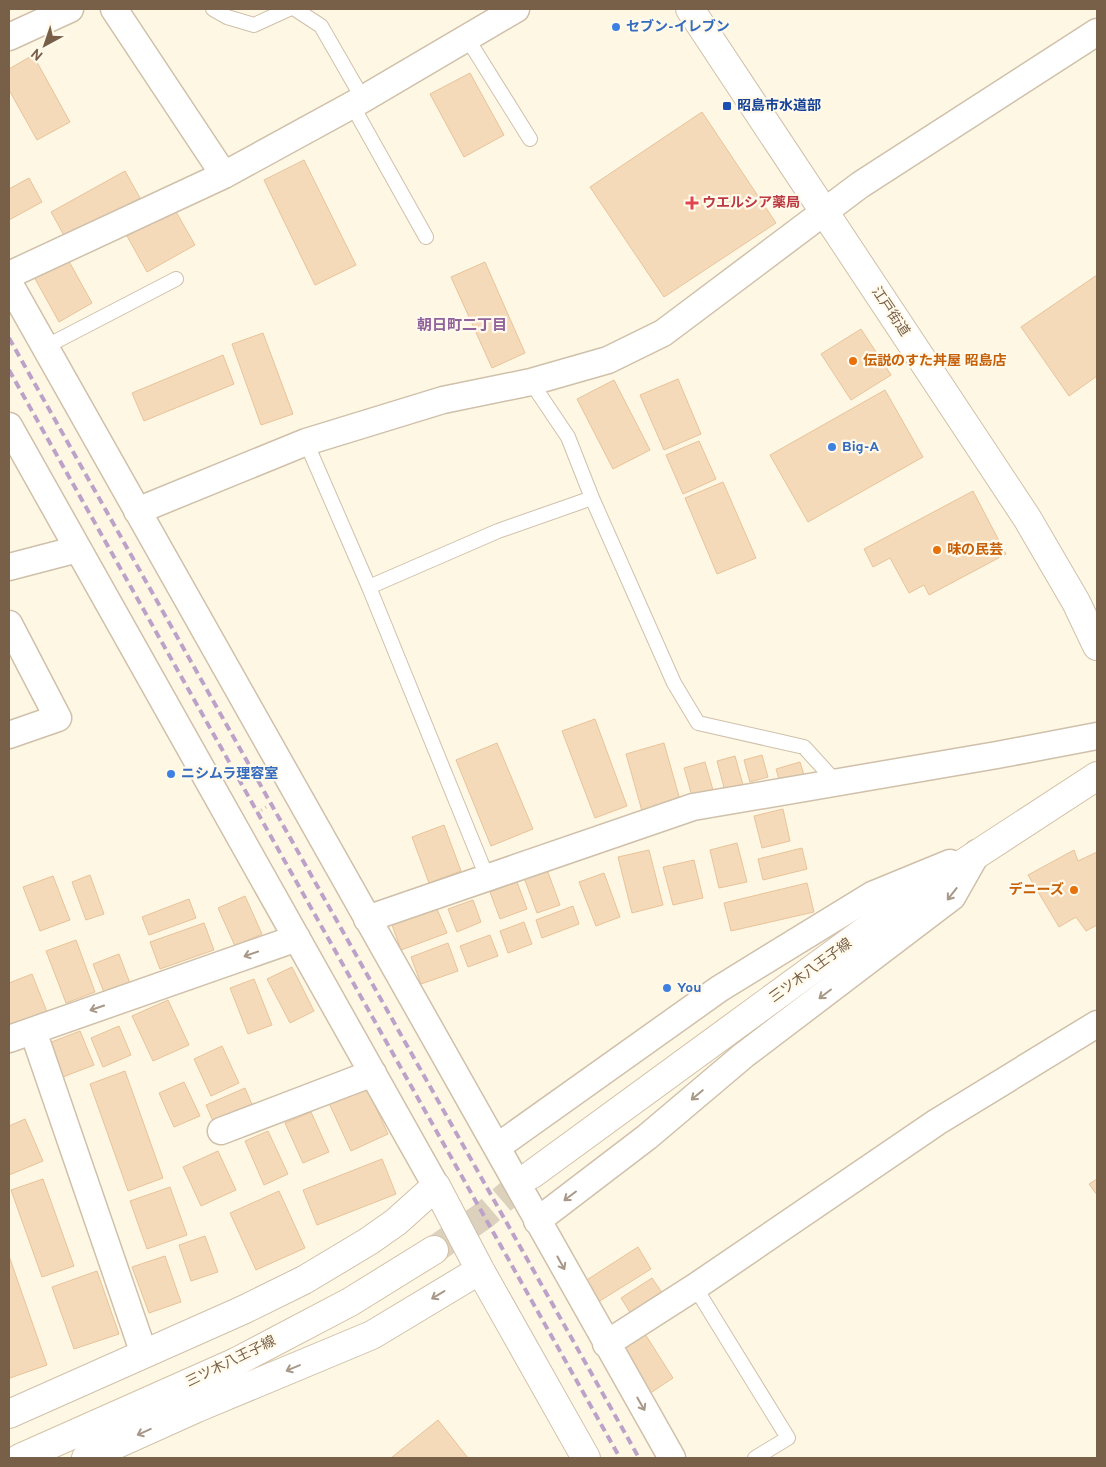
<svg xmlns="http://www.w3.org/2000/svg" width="1106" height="1467" font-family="Overpass,'Noto Sans JP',sans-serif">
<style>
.building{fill:#f5daba;stroke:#e8c399}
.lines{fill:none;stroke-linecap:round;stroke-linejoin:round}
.secondary-tunnel{stroke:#dcd1bd;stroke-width:28;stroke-dasharray:28 14;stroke-linecap:butt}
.service-casing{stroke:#d0c0aa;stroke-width:16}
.minor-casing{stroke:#d0c0aa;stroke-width:29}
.tertiary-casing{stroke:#d0c0aa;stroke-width:30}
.secondary-casing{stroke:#d3c1a6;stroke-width:30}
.path{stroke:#dabd9d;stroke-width:3;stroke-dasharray:1 4;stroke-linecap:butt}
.service{stroke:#fff;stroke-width:14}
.minor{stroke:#fff;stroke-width:26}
.tertiary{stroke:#fff;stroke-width:28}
.secondary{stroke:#fff;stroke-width:28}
.rail{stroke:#bca2c8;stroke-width:4;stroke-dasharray:8 5;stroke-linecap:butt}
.oneway{stroke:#a79888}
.shop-dot{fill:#3f7fe0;stroke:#fffaeb;stroke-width:2}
.transit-dot{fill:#1a4fb4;stroke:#fffaeb;stroke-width:2}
.health-dot{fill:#e0444e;stroke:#fffaeb;stroke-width:2}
.food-dot{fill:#e8710a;stroke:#fffaeb;stroke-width:2}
.labels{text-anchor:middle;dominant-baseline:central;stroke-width:4.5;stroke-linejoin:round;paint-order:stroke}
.shop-label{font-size:14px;font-weight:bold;fill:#366cbe;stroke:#fffaeb;text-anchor:start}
.transit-label{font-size:14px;font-weight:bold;fill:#164399;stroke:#fffaeb;text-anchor:start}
.health-label{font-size:14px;font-weight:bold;fill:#be3a42;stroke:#fffaeb;text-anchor:start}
.street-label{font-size:14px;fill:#786048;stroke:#fffaeb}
.food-label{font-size:14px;font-weight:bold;fill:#c56008;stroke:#fffaeb;text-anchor:start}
.neighbourhood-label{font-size:15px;font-weight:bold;fill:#91639c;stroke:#fffaeb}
</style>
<rect width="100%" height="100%" fill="#fdf7e4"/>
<path class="building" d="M33 55 70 122 37 140 9 90V69Z
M470 73 504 135 464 157 430 94Z
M702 112 776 223 664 297 590 187Z
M304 160 356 265 315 285 264 180Z
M125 171 140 198 66 239 51 212Z
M29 178 42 202 9 220V189Z
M175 210 195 245 147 272 127 236Z
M66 256 92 303 59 322 33 275Z
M485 262 525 353 492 368 451 277Z
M1097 275V376L1069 396 1021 327Z
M861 329 891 375 851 400 821 354Z
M263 333 293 414 261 425 232 344Z
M223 355 234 384 144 421 132 393Z
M678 379 701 434 664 450 640 395Z
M614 380 650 450 613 469 577 399Z
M885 390 923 457 808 522 770 455Z
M699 441 716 479 683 494 666 455Z
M723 482 756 558 717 574 685 498Z
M973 491 1006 554 929 595 924 585 909 593 890 558 873 567 864 549Z
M595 719 627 806 595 818 562 731Z
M497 743 533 829 491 846 456 760Z
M664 743 680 800 642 811 626 754Z
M762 755 768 777 750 782 744 760Z
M735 756 743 785 725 791 717 761Z
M705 762 713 790 692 796 684 768Z
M800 762 804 775 780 782 776 769Z
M783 809 790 841 762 848 754 816Z
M444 825 461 871 429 883 412 837Z
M737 843 747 882 719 888 710 850Z
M802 848 807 869 763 880 758 859Z
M649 850 663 905 632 913 618 857Z
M1074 850 1078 861 1097 852V925L1086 931 1076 917 1059 927 1028 875Z
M694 860 703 898 673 905 663 867Z
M546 867 560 905 537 913 523 875Z
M604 873 620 917 596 926 579 882Z
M90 875 104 914 86 920 72 882Z
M53 876 70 920 40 931 23 887Z
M517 882 527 909 500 919 490 892Z
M807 883 814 912 731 931 724 903Z
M245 896 262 934 235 946 218 908Z
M189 899 196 918 149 935 142 917Z
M473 900 481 922 457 932 448 909Z
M573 906 579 924 542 938 536 920Z
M437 909 447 933 401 950 392 925Z
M524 922 532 944 508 953 500 931Z
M204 923 214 950 160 969 150 942Z
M490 935 498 956 468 967 460 946Z
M76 940 95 992 66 1003 46 951Z
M448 943 458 971 421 984 411 957Z
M119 954 131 986 105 995 93 964Z
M292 967 314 1011 290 1023 267 979Z
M32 974 47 1012 9 1026V983Z
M254 979 272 1025 248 1034 230 988Z
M168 1000 189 1045 153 1061 132 1016Z
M119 1026 131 1055 103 1067 91 1038Z
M80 1031 94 1065 63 1077 49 1043Z
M222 1046 239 1083 211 1096 194 1059Z
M125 1071 163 1178 128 1191 90 1084Z
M184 1082 200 1116 174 1127 159 1093Z
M365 1084 388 1134 351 1151 328 1101Z
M245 1088 254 1109 215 1126 206 1105Z
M311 1112 329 1152 303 1163 285 1123Z
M25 1119 43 1161 9 1175V1126Z
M268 1131 288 1174 264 1185 245 1141Z
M218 1151 236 1190 201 1206 183 1167Z
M382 1159 396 1194 317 1225 303 1190Z
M43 1179 74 1266 42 1277 11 1190Z
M1097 1179V1195L1089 1184Z
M170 1187 187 1235 147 1249 130 1201Z
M279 1191 305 1248 256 1270 230 1213Z
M205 1236 218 1272 191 1281 179 1245Z
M638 1247 651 1269 595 1304 582 1283Z
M9 1256 47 1365 10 1378 9 1373Z
M165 1256 181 1302 149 1313 132 1267Z
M97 1271 119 1334 74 1349 52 1287Z
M652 1278 663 1294 631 1314 621 1298Z
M645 1334 673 1378 649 1394 619 1349Z
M438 1420 468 1458H391Z"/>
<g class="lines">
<path class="secondary-tunnel" d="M434 1250 483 1216 531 1175"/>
<defs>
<path id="service" d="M213 9 227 17 254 25 289 9
M295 9 321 26 363 99
M467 38 530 139
M352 105 426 237
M45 347 176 279
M531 382 568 437 592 498 674 683 698 723 804 747 836 782
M306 442 369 587 487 877
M369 587 498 531 592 498
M695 1287 788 1438 755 1458"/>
<path id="minor" d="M114 9 224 175
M9 37 70 9
M9 275 224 175 363 99 516 9
M9 283 672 1458
M9 426 436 1186
M137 511 306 442 443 400 531 382 608 360 663 333 860 185 1097 32
M9 567 78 549
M9 624 58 718 9 735
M367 919 693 807 997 755 1097 736
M33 1031 144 1354
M9 1039 297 938
M221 1131 373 1073
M497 1147 719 989 872 895 950 863
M537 1221 647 1137 744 1055 952 897 977 853
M606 1344 695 1287 937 1122 1097 1024"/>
<path id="tertiary" d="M690 9 1027 518 1076 602 1097 646
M9 1414 243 1310 304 1280 369 1241 396 1222 436 1186 480 1270 586 1458
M86 1458 197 1408 372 1335 480 1270"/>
<path id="secondary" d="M531 1175 910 898 1097 776
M20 1458 236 1362 350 1302 434 1250"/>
</defs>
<use href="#service" class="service-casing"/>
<use href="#minor" class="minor-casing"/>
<use href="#tertiary" class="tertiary-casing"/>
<use href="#secondary" class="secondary-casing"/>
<path class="path" d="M257 813 272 803"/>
<use href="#service" class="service"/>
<use href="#minor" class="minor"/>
<use href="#tertiary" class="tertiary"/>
<use href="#secondary" class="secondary"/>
<path class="rail" d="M9 338 639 1458
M9 370 620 1458"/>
</g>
<defs><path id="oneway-shaft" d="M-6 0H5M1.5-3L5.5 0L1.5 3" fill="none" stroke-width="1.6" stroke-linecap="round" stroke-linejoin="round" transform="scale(1.25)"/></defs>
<g class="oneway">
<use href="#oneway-shaft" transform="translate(952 894) rotate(128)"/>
<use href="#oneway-shaft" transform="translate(251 954) rotate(161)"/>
<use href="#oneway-shaft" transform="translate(825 994) rotate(143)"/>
<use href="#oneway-shaft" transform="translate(97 1008) rotate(161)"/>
<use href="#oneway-shaft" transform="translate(697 1095) rotate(140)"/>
<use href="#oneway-shaft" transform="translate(570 1196) rotate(143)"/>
<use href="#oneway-shaft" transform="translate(561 1263) rotate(61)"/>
<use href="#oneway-shaft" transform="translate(438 1295) rotate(149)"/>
<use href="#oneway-shaft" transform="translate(293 1368) rotate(157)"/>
<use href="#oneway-shaft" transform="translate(641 1404) rotate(60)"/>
<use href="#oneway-shaft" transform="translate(144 1432) rotate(156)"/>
</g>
<g class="shop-dot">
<circle cx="616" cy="27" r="5"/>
<circle cx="832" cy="447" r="5"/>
<circle cx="171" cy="774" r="5"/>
<circle cx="667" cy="988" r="5"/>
</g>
<rect class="transit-dot" x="722" y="101" width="10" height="10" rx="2.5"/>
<path class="health-dot" d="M689.5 195.5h5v5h5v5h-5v5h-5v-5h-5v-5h5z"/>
<g class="food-dot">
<circle cx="853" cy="361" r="5"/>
<circle cx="937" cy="550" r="5"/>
<circle cx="1074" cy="890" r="5"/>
</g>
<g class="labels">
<g class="shop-label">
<text x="626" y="27">セブン-イレブン</text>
<text x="842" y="447">Big-A</text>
<text x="181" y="774">ニシムラ理容室</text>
<text x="677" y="988">You</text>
</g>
<g class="transit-label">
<text x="737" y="106">昭島市水道部</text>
</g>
<g class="health-label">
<text x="702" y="203">ウエルシア薬局</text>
</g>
<g class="street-label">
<text transform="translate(890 312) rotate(56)">江戸街道</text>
<text transform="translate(811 971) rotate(-36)">三ツ木八王子線</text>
<text transform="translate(231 1362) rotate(-26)">三ツ木八王子線</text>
</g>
<g class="food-label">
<text x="863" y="361">伝説のすた丼屋 昭島店</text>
<text x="947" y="550">味の民芸</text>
<text x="1064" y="890" text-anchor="end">デニーズ</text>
</g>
<g class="neighbourhood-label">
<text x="462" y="326">朝日町二丁目</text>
</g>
</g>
<rect width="1106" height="1467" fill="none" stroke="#786048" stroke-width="20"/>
<g transform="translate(45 45) rotate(220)" stroke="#fffaeb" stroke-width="4" paint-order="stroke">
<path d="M0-4L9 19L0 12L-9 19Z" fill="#786048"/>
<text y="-8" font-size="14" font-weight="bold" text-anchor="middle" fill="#786048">N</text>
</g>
</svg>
